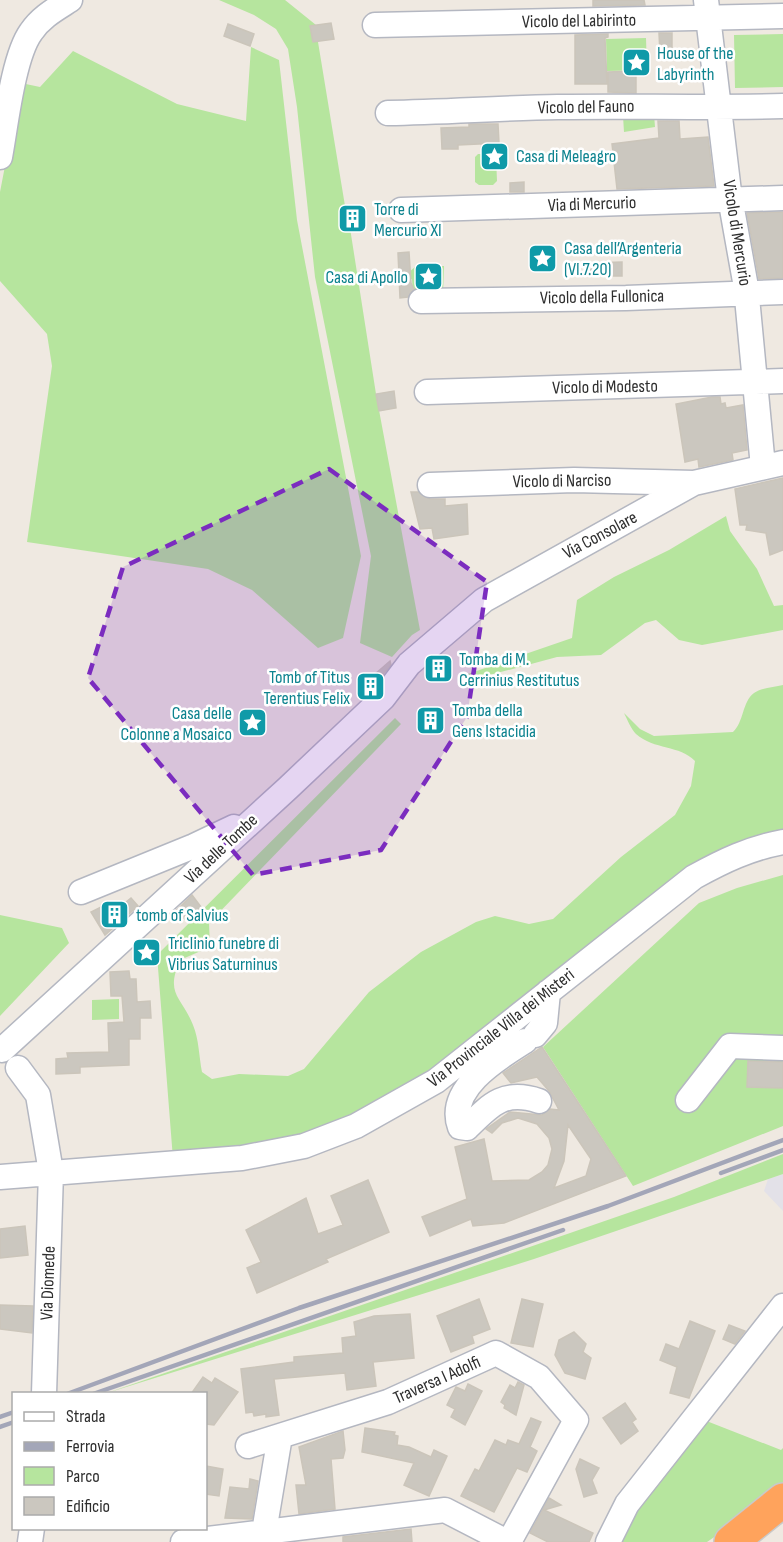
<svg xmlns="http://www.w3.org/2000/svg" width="783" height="1542" font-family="'Sofia Sans Condensed',sans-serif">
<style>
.industrial{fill:#e3e1e8}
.green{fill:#b6e59e}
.building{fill:#cbc7bf;stroke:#cbc5ba;stroke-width:1.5;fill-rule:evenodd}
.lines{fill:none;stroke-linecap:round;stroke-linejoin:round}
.minor-casing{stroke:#b4b7c1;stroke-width:27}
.highway-casing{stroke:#c9c9c9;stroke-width:36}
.minor{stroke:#fff;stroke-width:24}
.highway{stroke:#ffa35c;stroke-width:33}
.rail{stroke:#a3a6b8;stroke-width:4.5}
.marked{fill:#7b2cbf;fill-opacity:0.2;stroke:#7b2cbf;stroke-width:4.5;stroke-dasharray:12 8;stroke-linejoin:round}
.labels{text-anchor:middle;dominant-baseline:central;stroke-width:5;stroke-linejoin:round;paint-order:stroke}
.street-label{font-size:18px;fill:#2e2e2e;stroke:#fff}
.culture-label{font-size:18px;fill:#0d838f;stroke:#fff;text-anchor:start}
</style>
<rect width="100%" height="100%" fill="#efe9e1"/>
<path class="industrial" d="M783 1174V1211L764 1191 768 1179Z"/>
<path class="green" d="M219 0H285L316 25 310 27 313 42H318L346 212 341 213 344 228H350L376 394 420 630 412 635 392 657 360 643 371 556 315 277 297 107 288 49 276 29 254 15Z
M783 34V87L735 88 734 35Z
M646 38 647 70 607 71 606 39Z
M251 47 279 60 297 220 361 556 343 638 318 648 252 590 208 569 27 542 52 366 47 334 0 281V192L21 83 40 87 73 51 177 104 246 121Z
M654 114 655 127 624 132 623 116Z
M478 154H488V156L493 154 496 157 497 181 493 185H479L475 182V157Z
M444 266 443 294 413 295 412 279 400 280 415 267Z
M726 516 730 531 757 569 774 606 783 605V630L702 645 679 640 656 620 645 623 601 655 557 657 460 683 459 677 572 638 577 600 614 577 669 550Z
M783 685V837L761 841 422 1082 306 1140 173 1159 157 955 395 718 401 724 209 923 210 947 180 960C165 995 181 995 193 1025 199 1039 199 1057 202 1072L212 1079 239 1074 288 1076 304 1069 369 992 421 952 476 922 495 916 529 924 553 919 621 857 675 815 691 786 695 761C680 745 654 750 636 734 631 729 627 719 624 713L640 729 654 736 733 732C744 722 742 702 754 693 761 688 774 687 783 685Z
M783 875V1126L633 1186 543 1047 699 903 737 888Z
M0 915 62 928 69 943 0 1016Z
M119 999V1019L92 1020V1000Z
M783 1154V1174L534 1259 107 1393 674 1197Z
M704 1420 781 1450 783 1448V1490L707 1542H619L639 1506Z"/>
<path class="building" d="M593 0H644L645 5 593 6Z
M331 23 334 39 313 42 310 26Z
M228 24 254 34 250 46 224 36Z
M659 33H672V54H660Z
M608 34V37L605 38 607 84H575V35Z
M636 71V93L608 92V72Z
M658 121H679L680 139 708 137 714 186 617 189 612 144 659 138Z
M469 124H498L499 143 458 145V149H442L441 128 469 127Z
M524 182V192H510V183Z
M362 209 365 226 344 229 341 213Z
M783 212V278L759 279 747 213Z
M409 252 411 283 414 289 408 297 400 298 398 253Z
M622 262V276H590V263Z
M394 391 396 408 379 411 376 394Z
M712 397H720L721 404 725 403 726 408 743 405 747 450 732 453 733 460 699 467 698 459 685 462 676 404Z
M783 478V550L770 555 766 533 746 530 747 525H740L735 489Z
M411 492H418L430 499H445V506L467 504 468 534 434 539 432 528 420 529Z
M390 661 391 665 366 694 360 687Z
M192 895 201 907 187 921 176 911Z
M131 898 138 906 105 935 91 912 105 905 109 916Z
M129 971 130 979H136L137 1002 150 1001 151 1018H140V1039H129V1065L80 1067V1073L56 1074V1059L68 1058 67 1053 109 1052 108 1023 124 1022 122 996H111L110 972Z
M542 1047 626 1176 504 1223 473 1226 471 1219 430 1236 422 1217 467 1199 455 1147 484 1139 492 1181 529 1180 542 1172 548 1165 552 1149 549 1138 537 1124 518 1118 502 1123 492 1133 486 1129 510 1112 542 1115 550 1109 559 1110 549 1091 537 1077 511 1083 503 1073ZM568 1125 591 1159 586 1176 554 1188 564 1161Z
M748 1061 783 1062V1088L747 1087Z
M368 1180 389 1232 326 1259 328 1262 257 1293 247 1268 261 1262 246 1230 306 1198 318 1234 343 1225 331 1196Z
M25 1226 28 1255 0 1258V1229Z
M479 1299 490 1329 472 1336 474 1343 451 1352 437 1316Z
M522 1299 543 1304 533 1347 511 1343Z
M0 1305 33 1306 32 1333 0 1329Z
M410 1314 414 1358 373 1362 376 1386 347 1390 345 1373 274 1379 279 1415 266 1417V1414L254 1416 253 1412 246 1413 241 1369 294 1362V1357L343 1353 342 1338 356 1336 354 1322 374 1316Z
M690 1321 715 1331 689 1398 670 1393 677 1367 660 1360 666 1344 679 1349Z
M729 1325 745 1331 735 1344 723 1339Z
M574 1332 586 1344 583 1352 591 1358 585 1379 565 1373 555 1355 559 1340Z
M203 1377 212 1383 215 1378 238 1392 214 1425 206 1424V1394H191Z
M518 1382 524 1385 516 1415 504 1408 505 1405 501 1402 510 1385 515 1388Z
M468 1384 482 1391 465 1425 451 1417 455 1409 447 1405 456 1387 465 1391Z
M625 1403 636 1419 632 1422 638 1431 621 1444 603 1418Z
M531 1418 541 1422 530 1447 537 1451 527 1472 517 1468 494 1512 461 1496 475 1469 479 1471 495 1440 506 1445 508 1440 519 1444Z
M365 1428 395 1432 394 1435 398 1436 397 1445 409 1447 431 1457 434 1450 447 1456 429 1496 404 1485 414 1463 362 1452Z
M343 1431 345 1450 343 1458 331 1459 335 1509 299 1514 296 1485H306L299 1447Z
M580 1459 599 1468 592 1480 597 1493 584 1497 576 1469Z
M206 1466 223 1469 219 1496 206 1494Z
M250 1479 258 1481 252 1519 225 1518 230 1487 249 1489Z
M549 1498 561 1505 544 1510 593 1533 589 1542H548L530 1533Z
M411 1529 412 1542H343V1537Z"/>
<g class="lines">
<defs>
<path id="minor" d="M706 0 729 192 746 287 763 467
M375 25 783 16
M388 113C445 112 502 108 558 107 634 106 708 108 783 106
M0 157C6 125 13 57 31 32 41 17 56 9 70 0
M401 210 783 198
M421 301 626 298 783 292
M427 392 783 381
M430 485 574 480 694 483
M81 892 194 846 234 827
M535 1035 545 1023 548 992
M525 1041C498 1058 446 1089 460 1127L467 1128C490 1105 504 1089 539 1101
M2 1050 288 788 383 698 409 664 484 600 694 483 783 463
M18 1068 38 1095 51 1172 44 1394
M688 1100 730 1046 783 1048
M0 1177 242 1158 304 1146 356 1126 436 1081 694 877C723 861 750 848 783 842
M248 1446 388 1402 496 1353 539 1377 576 1420 509 1542
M264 1532 280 1436
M30 1542 32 1528
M183 1542 445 1510 507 1542
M608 1542 627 1504 783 1306"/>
<path id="highway" d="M731 1542 783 1500"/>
</defs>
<use href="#minor" class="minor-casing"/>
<use href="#highway" class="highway-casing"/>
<use href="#minor" class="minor"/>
<use href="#highway" class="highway"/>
<path class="rail" d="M721 1173 783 1150
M67 1394 299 1308 608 1206 783 1140
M93 1394 563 1230
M0 1417 14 1412
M0 1427 14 1422"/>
</g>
<path class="marked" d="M329 469 487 582 467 717 381 850 253 875 88 678 123 567Z"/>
<defs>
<symbol id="sight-square" viewBox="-11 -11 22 22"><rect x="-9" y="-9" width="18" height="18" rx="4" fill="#0f9aa8" stroke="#fff"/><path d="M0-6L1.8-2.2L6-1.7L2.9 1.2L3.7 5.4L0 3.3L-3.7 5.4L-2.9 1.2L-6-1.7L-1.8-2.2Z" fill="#fff"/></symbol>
<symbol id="building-square" viewBox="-11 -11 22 22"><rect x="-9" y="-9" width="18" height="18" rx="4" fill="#0f9aa8" stroke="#fff"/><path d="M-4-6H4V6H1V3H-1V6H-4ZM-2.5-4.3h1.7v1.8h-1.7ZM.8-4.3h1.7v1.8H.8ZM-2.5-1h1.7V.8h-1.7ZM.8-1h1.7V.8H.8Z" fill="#fff"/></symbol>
</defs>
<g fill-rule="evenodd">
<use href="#sight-square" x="620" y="46" width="33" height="33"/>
<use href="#sight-square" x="478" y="140" width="33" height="33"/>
<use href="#building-square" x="336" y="202" width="33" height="33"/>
<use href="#sight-square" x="526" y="242" width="33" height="33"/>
<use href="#sight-square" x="412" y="260" width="33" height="33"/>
<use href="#building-square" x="422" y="652" width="33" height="33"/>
<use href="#building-square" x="354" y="670" width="33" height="33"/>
<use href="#building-square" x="414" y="704" width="33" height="33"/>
<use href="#sight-square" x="236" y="706" width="33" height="33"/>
<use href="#building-square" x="98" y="898" width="33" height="33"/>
<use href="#sight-square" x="130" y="936" width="33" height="33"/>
</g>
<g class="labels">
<g class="street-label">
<text transform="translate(579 21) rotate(-1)">Vicolo del Labirinto</text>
<text transform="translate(586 107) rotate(-1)">Vicolo del Fauno</text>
<text transform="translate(592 204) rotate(-2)">Via di Mercurio</text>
<text transform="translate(737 233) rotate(81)">Vicolo di Mercurio</text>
<text transform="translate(602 297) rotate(-1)">Vicolo della Fullonica</text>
<text transform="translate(605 387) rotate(-1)">Vicolo di Modesto</text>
<text transform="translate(562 481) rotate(-1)">Vicolo di Narciso</text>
<text transform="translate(600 535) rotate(-28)">Via Consolare</text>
<text transform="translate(221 849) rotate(-43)">Via delle Tombe</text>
<text transform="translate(501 1028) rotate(-38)">Via Provinciale Villa dei Misteri</text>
<text transform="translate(48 1283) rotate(-88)">Via Diomede</text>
<text transform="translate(437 1380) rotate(-24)">Traversa I Adolfi</text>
</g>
<g class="culture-label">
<text x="657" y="53">House of the<tspan x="657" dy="21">Labyrinth</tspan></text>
<text x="516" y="156">Casa di Meleagro</text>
<text x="374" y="209">Torre di<tspan x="374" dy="21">Mercurio XI</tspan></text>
<text x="564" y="248">Casa dell’Argenteria<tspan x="564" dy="21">(VI.7.20)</tspan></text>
<text x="408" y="277" text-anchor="end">Casa di Apollo</text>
<text x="459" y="659">Tomba di M.<tspan x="459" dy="21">Cerrinius Restitutus</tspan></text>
<text x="350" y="677" text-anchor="end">Tomb of Titus<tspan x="350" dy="21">Terentius Felix</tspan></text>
<text x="452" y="710">Tomba della<tspan x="452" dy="21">Gens Istacidia</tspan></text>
<text x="232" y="713" text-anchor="end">Casa delle<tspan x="232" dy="21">Colonne a Mosaico</tspan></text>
<text x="136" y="915">tomb of Salvius</text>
<text x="168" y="943">Triclinio funebre di<tspan x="168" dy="21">Vibrius Saturninus</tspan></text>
</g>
</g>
<rect x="12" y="1392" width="195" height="138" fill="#ffffff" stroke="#ababab" stroke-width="1.5"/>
<rect x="24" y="1412" width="30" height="9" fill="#ffffff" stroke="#ababab" stroke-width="1.5"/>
<text x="66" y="1422" font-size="18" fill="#2e2e2e">Strada</text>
<rect x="24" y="1442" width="30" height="9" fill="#a3a6b8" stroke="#ababab" stroke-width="1.5"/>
<text x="66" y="1452" font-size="18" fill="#2e2e2e">Ferrovia</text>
<rect x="24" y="1467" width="30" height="18" fill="#b6e59e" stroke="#ababab" stroke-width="1.5"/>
<text x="66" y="1482" font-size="18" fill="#2e2e2e">Parco</text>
<rect x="24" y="1497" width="30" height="18" fill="#cbc7bf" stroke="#ababab" stroke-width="1.5"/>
<text x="66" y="1512" font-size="18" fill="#2e2e2e">Edificio</text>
</svg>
